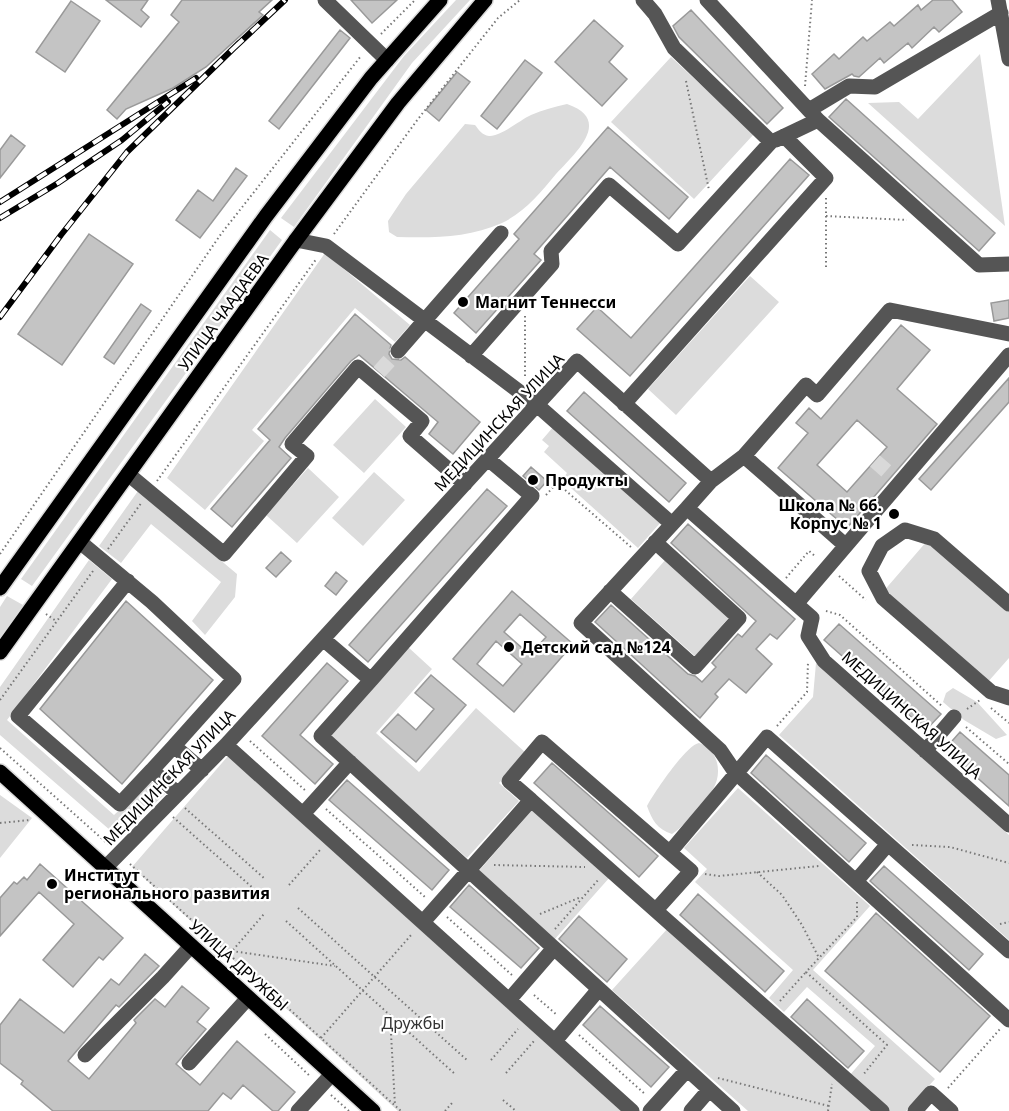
<svg xmlns="http://www.w3.org/2000/svg" width="1009" height="1111" font-family="'Noto Sans',sans-serif">
<style>
.green{fill:#dcdcdc}
.building{fill:#c4c4c4;stroke:#999;stroke-width:1.5;fill-rule:evenodd}
.lines{fill:none;stroke-linecap:round;stroke-linejoin:round}
.minor-tunnel{stroke:#d9d9d9;stroke-width:15;stroke-dasharray:15 8;stroke-linecap:butt}
.major-casing{stroke:#dbdbdb;stroke-width:18}
.path{stroke:#777;stroke-width:2;stroke-dasharray:1.5 3;stroke-linecap:butt}
.minor{stroke:#555;stroke-width:15}
.major{stroke:#000;stroke-width:15}
.rail-casing{stroke:#000;stroke-width:6}
.rail{stroke:#fff;stroke-width:4;stroke-dasharray:11;stroke-linecap:butt}
.poi-dot{fill:#000;stroke:#fff;stroke-width:2}
.labels{text-anchor:middle;dominant-baseline:central;stroke-width:4.5;stroke-linejoin:round;paint-order:stroke}
.poi-label{font-size:16px;font-weight:bold;fill:#000;stroke:#fff;text-anchor:start}
.street-label{font-size:16px;fill:#000;stroke:#fff}
.park-label{font-size:16px;fill:#333;stroke:#fff}
</style>
<rect width="100%" height="100%" fill="#fff"/>
<path class="green" d="M456 0H470L412 63 294 227 281 218 404 56Z
M980 54 1005 226 868 103 899 102 918 119Z
M671 57 754 134 694 199 611 122Z
M567 104C614 120 574 154 556 174 540 193 525 212 502 223 468 238 433 238 397 237L389 232 388 221 406 194 465 124 475 125C479 130 482 135 489 136 500 137 520 120 531 115 543 110 554 107 567 104Z
M270 230 282 240 32 586 21 579Z
M325 253 410 325 395 342 355 308 252 430 264 441 205 510 167 478Z
M750 276 779 302 676 415 648 389Z
M375 399 406 427 364 473 333 445Z
M554 426 661 522 638 548 562 480 567 473 544 452 549 446 542 440Z
M308 468 339 497 297 543 266 515Z
M374 472 405 500 363 546 332 518Z
M138 491 237 574 235 597 205 635 192 621 221 582 151 524 121 563 99 546Z
M927 541 1009 611V658L987 683 882 593Z
M667 558 731 615 695 656 631 599Z
M89 560 112 579 7 720 114 815 151 781 165 794 118 837 0 735V687Z
M7 596 23 605 0 637V607Z
M408 647 432 669 376 733 419 772 476 708 526 753 499 783 519 801 467 858 329 735Z
M816 663 1009 835V940L779 735 813 697Z
M953 688 977 702 1007 735 996 739 964 720 943 702 946 693Z
M699 743C718 749 723 773 713 789 709 796 703 801 698 807 690 817 683 827 672 834 657 829 652 820 647 806 654 793 686 745 699 743Z
M228 756 621 1111H398L132 867Z
M738 788 870 906 813 970 935 1079 906 1111H888L849 1076 875 1046 807 987 784 1012 769 998 793 970 695 882 707 869 684 848Z
M0 795 32 818 0 858Z
M533 809 610 877 554 940 478 872Z
M669 927 876 1111H748L612 990Z"/>
<path class="building" d="M106 0H148L141 10 149 17 141 27Z
M182 0H272L259 12 263 15 206 67 173 88 126 109 117 119 107 110 179 22 171 15Z
M351 0H397L372 23Z
M933 0H952L962 12 939 32 934 27 912 48 908 43 884 63 880 58 859 77 854 76 852 74 825 89 812 74 834 54 839 59 863 37 867 41 890 22 894 26 918 5 921 10Z
M71 1 100 21 65 72 36 52Z
M691 10 783 108 767 124 679 37 673 26Z
M594 20 623 46 609 62 627 79 602 106 555 62Z
M340 30 350 38 279 129 269 121Z
M525 60 542 73 497 129 481 116Z
M457 72 470 82 439 121 426 110Z
M846 99 995 233 979 251 829 117Z
M608 127 688 197 669 219 610 167 534 254 541 260 476 333 454 313 519 239 514 234Z
M11 135 25 146 0 178V150Z
M790 159 809 175 630 376 577 329 597 307 631 338Z
M236 168 247 176 200 238 176 220 198 190 213 201Z
M89 234 133 264 62 365 18 334Z
M1009 300V318L994 321 991 303Z
M141 304 151 311 114 364 104 357Z
M355 314 391 345 389 354 392 359 401 360 405 357 480 422 453 454 429 434 438 422 359 355 351 361 285 438 279 447 291 458 232 527 211 509 270 440 258 429Z
M901 325 930 350 897 389 937 424 847 528 778 468 808 433 796 423 809 408 821 419ZM857 420 887 447 847 492 817 465Z
M1009 378V402L931 490 919 479Z
M584 392 686 483 669 502 567 411Z
M531 467 547 481 539 490 523 476Z
M487 489 507 506 368 662 349 645Z
M688 524 795 619 777 639 770 634 756 649 772 664 746 693 729 679 715 694 718 697 700 718 595 622 611 605 688 674 695 676 702 682 716 667 712 663 738 634 742 637 756 621 671 543Z
M281 552 291 561 276 577 266 568Z
M336 572 347 581 336 595 325 586Z
M512 591 573 644 514 712 453 659ZM520 614 546 637 530 655 504 632ZM496 641 522 664 503 686 477 664Z
M126 601 213 680 122 784 40 709Z
M839 624 941 714 926 730 824 640Z
M327 663 348 681 300 735 333 764 315 784 262 736Z
M431 675 466 705 416 762 381 732 398 714 416 730 434 709 415 693Z
M960 732 1009 775V806L945 749Z
M766 755 866 843 849 862 751 773Z
M552 763 658 856 639 877 534 783Z
M347 780 449 870 432 890 329 800Z
M40 864 123 938 103 960 99 957 73 987 43 960 74 924 39 892 0 936V898L14 882 17 884 24 877 27 880Z
M884 866 983 954 969 970 870 881Z
M469 885 539 948 521 968 450 907Z
M698 894 784 971 765 992 680 915Z
M876 913 990 1016 940 1072 825 971Z
M579 916 627 959 607 982 559 939Z
M145 954 159 966 119 1007 116 1005 68 1061 89 1079 136 1023 134 1020 155 999 165 1007 182 986 209 1008 197 1022 206 1029 176 1064 200 1085 237 1041 295 1092 278 1111H273L243 1085 231 1099 223 1093 208 1111H53L21 1084 23 1081 0 1063V1025L20 999 64 1033 111 979 119 985Z
M807 999 864 1051 848 1068 791 1017Z
M600 1006 669 1067 651 1087 583 1025Z"/>
<g class="lines">
<path class="minor-tunnel" d="M379 372 398 351
M875 461 892 476"/>
<defs>
<path id="major" d="M0 588 266 216 371 78 440 0
M0 652 296 240 398 103 485 0
M0 772 373 1111"/>
</defs>
<use href="#major" class="major-casing"/>
<path class="path" d="M381 34 415 0
M686 81 709 190
M805 86 812 0
M826 198V267
M826 216 907 220
M334 234 418 119 498 18 520 0
M525 316V379
M157 481 317 258
M546 495 557 483 631 547
M108 549 142 502
M0 554 221 234 361 56
M839 576 866 600
M786 578 809 551 816 557
M826 611 840 615 943 707
M46 614 56 621
M0 700 93 571
M991 708 1009 723
M967 709 980 700
M777 726 807 692 808 662
M966 727 1009 764
M250 741 306 791
M0 748 108 844
M185 808 264 878
M326 809 425 897
M173 817 254 889
M0 823 30 820
M912 845 950 847 1009 863
M130 864 401 1111
M494 865 585 867
M757 872 782 895 802 925 819 958
M705 874 719 876 819 866
M289 885 320 850
M857 902V917L806 972 887 1045 863 1075
M298 908 468 1061
M540 914 581 897
M447 917 512 975
M286 921 456 1075
M1000 924 1009 922
M555 929 599 879
M233 950 264 914
M232 951 335 966
M534 995 557 1015
M780 1001 806 972
M390 1016 395 1105
M265 1034 311 1077
M579 1035 646 1095
M321 1038 412 934
M491 1060 518 1029
M506 1073 534 1041
M718 1078 829 1106
M948 1088 1000 1029
M331 1095 349 1111
M503 1100 516 1111
M445 1111 452 1103
M828 1111 832 1084"/>
<path class="minor" d="M325 0 387 60
M707 0 818 120 776 140
M998 0 1009 59
M809 110 849 86 875 87 1001 13
M818 120 979 265 1009 264
M296 240 326 246 537 405 672 524
M398 351 501 233
M471 356 552 264 551 251 609 185 678 244 771 142 674 48 655 14 643 0
M624 404 826 178 784 136
M128 474 224 554 307 456 292 444 358 367 422 421 410 436 465 484
M711 481 744 456
M687 508 581 623 720 750 735 772 1009 1020
M80 542 152 602 234 679 174 746 202 770
M845 545 744 456 806 385 817 395 890 310 1009 334
M128 581 18 716 120 804 152 770
M610 591 695 667 739 618 655 542
M796 604 1009 355
M1009 604 934 539 905 530 882 546 869 571 883 598 991 692 1009 698
M323 639 371 680 532 496 488 459
M371 680 321 736 733 1111
M226 745 632 1111
M174 746 152 770 178 794
M925 751 954 717
M531 800 509 781 542 742 691 871 656 910
M303 814 350 762
M670 852 767 737 1009 951
M105 868 226 745 577 361 711 481 687 508 812 618 808 636 824 661 1009 825
M857 880 888 844
M423 922 531 800 882 1111
M509 1000 554 948
M555 1041 599 989
M85 1055 163 977 191 946
M189 1063 248 998
M298 1111 332 1074
M650 1111 687 1070
M691 1111 709 1090
M915 1111 931 1093 951 1111"/>
<use href="#major" class="major"/>
<defs>
<path id="rail" d="M235 47 285 0
M0 202 196 78
M0 218 58 183 122 140 168 102
M0 317 61 235 127 152 239 43"/>
</defs>
<use href="#rail" class="rail-casing"/>
<use href="#rail" class="rail"/>
</g>
<g class="poi-dot">
<circle cx="463" cy="302" r="6"/>
<circle cx="533" cy="480" r="6"/>
<circle cx="894" cy="514" r="6"/>
<circle cx="509" cy="647" r="6"/>
<circle cx="52" cy="884" r="6"/>
</g>
<g class="labels">
<g class="poi-label">
<text x="475" y="302">Магнит Теннесси</text>
<text x="545" y="480">Продукты</text>
<text x="882" y="505" text-anchor="end">Школа № 66.<tspan x="882" dy="18">Корпус № 1</tspan></text>
<text x="521" y="647">Детский сад №124</text>
<text x="64" y="875">Институт<tspan x="64" dy="18">регионального развития</tspan></text>
</g>
<g class="street-label">
<text transform="translate(223 312) rotate(-54)">УЛИЦА ЧААДАЕВА</text>
<text transform="translate(499 422) rotate(-47)">МЕДИЦИНСКАЯ УЛИЦА</text>
<text transform="translate(912 715) rotate(42)">МЕДИЦИНСКАЯ УЛИЦА</text>
<text transform="translate(169 777) rotate(-46)">МЕДИЦИНСКАЯ УЛИЦА</text>
<text transform="translate(239 965) rotate(42)">УЛИЦА ДРУЖБЫ</text>
</g>
<g class="park-label">
<text x="413" y="1023">Дружбы</text>
</g>
</g>
</svg>
